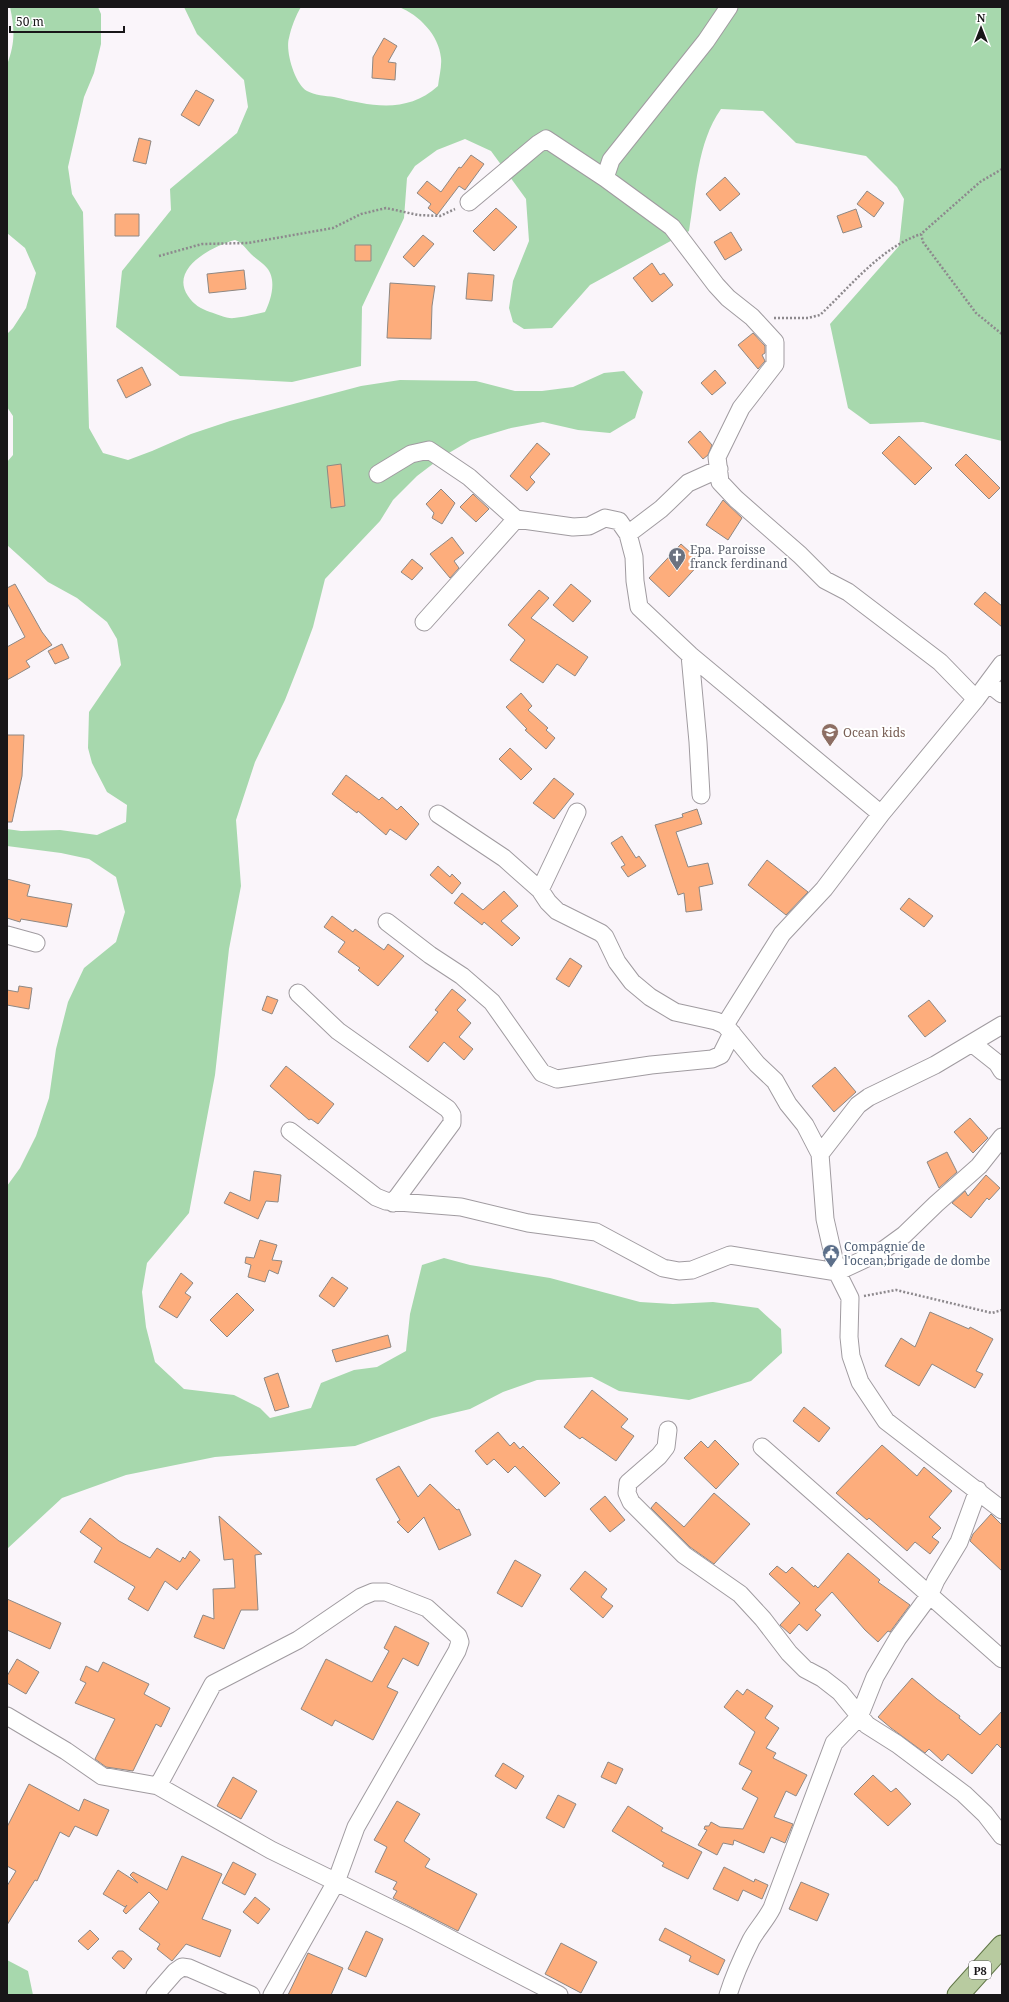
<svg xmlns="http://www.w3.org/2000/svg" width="1009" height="2002" font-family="'Noto Serif',serif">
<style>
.green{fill:#a7d8ad;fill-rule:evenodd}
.building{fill:#fdad7c;stroke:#8e8884}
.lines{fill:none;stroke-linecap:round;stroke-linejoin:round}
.minor-casing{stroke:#a09ba0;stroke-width:19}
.major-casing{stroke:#617647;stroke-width:23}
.path{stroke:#8d898d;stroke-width:2.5;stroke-dasharray:2 2;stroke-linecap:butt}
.minor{stroke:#fff;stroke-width:17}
.major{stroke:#b8cba0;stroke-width:21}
.labels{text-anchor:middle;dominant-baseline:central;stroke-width:4;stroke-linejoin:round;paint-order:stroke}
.shield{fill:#fff;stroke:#5d5c5d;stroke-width:1}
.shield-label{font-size:11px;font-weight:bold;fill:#181618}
.worship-label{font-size:12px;fill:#5b616d;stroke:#fff;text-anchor:start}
.education-label{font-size:12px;fill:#785e54;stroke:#fff;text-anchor:start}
.service-label{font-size:12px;fill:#4e5e75;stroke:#fff;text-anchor:start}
</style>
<rect width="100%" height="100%" fill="#faf5fa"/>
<path class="green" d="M10 7H98L101 14V44L94 73 84 97 68 167 72 194 83 212 89 428 103 453 128 460 152 451 191 434 230 421 361 386 400 380 476 381 515 391H542L573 387 604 373 624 371 643 392 635 418 610 433 578 430 543 422 511 428 471 440 442 457 417 476 393 500 380 521 325 579 313 627 300 662 285 700 255 762 236 820 241 886 229 949 215 1075 189 1213 147 1263 142 1292 146 1327 155 1362 184 1389 234 1395 260 1408 270 1418 311 1408 321 1383 354 1370 377 1367 406 1351 410 1314 422 1265 444 1258 470 1265 550 1278 640 1302 673 1304 713 1302 758 1308 781 1329 782 1353 751 1381 689 1400 619 1391 592 1377 537 1380 503 1392 470 1409 432 1418 355 1446 215 1457 126 1475 62 1498 7 1549V1186L20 1168 36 1136 49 1098 56 1049 68 1002 84 968 116 942 125 912 116 877 89 859 61 853 7 846V829L21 831 60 830 97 835 126 822 127 805 107 792 92 763 88 748 89 712 121 665 117 639 107 622 77 598 48 582 7 545V462L13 455V416L7 407V334L13 328 26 308 36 273 25 248 7 233V65C15 43 15 30 10 7Z
M184 7H301C296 15 291 28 289 38 285 51 295 84 307 91 314 95 326 96 334 97 371 106 407 114 438 86 439 77 442 66 441 58 439 35 419 15 399 7H1002V441L923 422 870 424 848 408 830 324 899 246 904 199 897 187 866 156 796 143 763 111 721 109C697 143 696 190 689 231L590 285 552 328 524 329 513 322 509 308 513 281 529 241 526 199 491 151 465 139 437 150 415 166 407 178 404 218 362 307 361 366 292 382 180 376 116 327 122 271 171 210 170 189 237 133 248 107 244 80 197 34ZM235 240C243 243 245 248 251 254 256 259 263 263 267 268 277 280 271 300 265 312 255 314 244 317 234 318 227 319 217 314 210 312 201 309 193 304 188 296 169 268 213 246 235 240Z
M7 1960 28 1971 33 1995H7Z"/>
<path class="building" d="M384 38 397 46 388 62 396 63 395 80 372 78 373 57Z
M196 90 214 100 199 126 181 115Z
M139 138 151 141 146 164 133 161Z
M471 155 484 164 465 190 459 186 437 215 428 208 431 204 417 193 427 181 441 192 459 167 461 168Z
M725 177 740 194 720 211 706 194Z
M867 191 884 203 874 217 857 204Z
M496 208 517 227 494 251 473 231Z
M856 209 862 227 843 233 837 216Z
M115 214H139V236H115Z
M731 232 742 250 725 260 714 242Z
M423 235 434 244 414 267 403 257Z
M355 245H371V261H355Z
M652 263 660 275 664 273 673 285 652 302 633 278Z
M244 270 246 289 209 293 207 274Z
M468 273 494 275 492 301 466 299Z
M390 283 435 286 432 306 431 339 387 338Z
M753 333 765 346V353L762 355 765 361 758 369 738 345Z
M142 367 151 385 126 398 117 380Z
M715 370 726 383 712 395 701 383Z
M700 431 712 445 708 455 703 459 688 442Z
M899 436 932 468 915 485 882 453Z
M537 443 550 454 530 477 535 482 527 491 510 476Z
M966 454 1000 488 989 499 955 465Z
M341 464 345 506 331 508 327 466Z
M441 489 455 503 442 524 432 518 434 513 426 504Z
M473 494 489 509 476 522 460 507Z
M723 500 742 518 728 540 706 525Z
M452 537 464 553 454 561 459 568 450 578 430 554Z
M681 544 701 562 669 597 649 578Z
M412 559 423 568 412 580 401 572Z
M15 584 42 632 52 645 26 661 30 667 7 680V647L25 637 7 603V588Z
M571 584 591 601 573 622 553 605Z
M539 590 549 598 531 618 588 657 575 676 557 664 543 683 510 660 525 640 508 625Z
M985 592 1002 606V627L974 604Z
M62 644 69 658 55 664 48 651Z
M521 693 532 706 528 710 548 728 546 730 555 738 546 749 525 730 527 729 506 707Z
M7 735H24L22 776 12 822H7Z
M510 748 532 769 521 780 499 759Z
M346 775 379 800 382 797 397 810 401 806 419 824 406 840 390 829 386 835 358 811 357 813 332 794Z
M554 778 574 794 554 819 533 803Z
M697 809 702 824 676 832 688 867 708 863 713 884 699 887 702 910 686 912 684 893 678 895 655 825 683 817 682 814Z
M622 836 636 858 639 856 646 866 628 877 621 867 625 865 611 843Z
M767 860 808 892 786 915 748 885Z
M438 866 450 877 452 874 461 883 452 894 430 875Z
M7 879 30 885 27 896 72 904 67 927 21 919 20 922 7 918Z
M504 891 518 906 501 921 520 938 512 946 484 922 482 925 454 903 462 893 483 910Z
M909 898 933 916 924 927 900 909Z
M332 916 353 932 355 929 384 950 388 944 404 956 378 986 358 970 360 968 338 952 345 942 324 927Z
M570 958 582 966 569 987 556 979Z
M19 986 32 988 29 1009 7 1005V990L18 992Z
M452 989 466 1000 457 1010 471 1023 459 1037 473 1049 464 1060 444 1042 428 1062 409 1047 438 1012 435 1010Z
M267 996 278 1000 272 1014 262 1010Z
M929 1000 946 1021 925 1037 908 1016Z
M286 1066 334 1104 318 1124 311 1119 309 1120 270 1086Z
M835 1067 856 1092 834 1112 812 1086Z
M970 1118 988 1138 973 1153 954 1132Z
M947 1152 957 1172 939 1188 927 1162Z
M254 1171 281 1175 278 1202 266 1201 258 1219 224 1203 230 1192 250 1201Z
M986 1175 1000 1188 989 1200 987 1198 971 1218 952 1203 965 1191 968 1196Z
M260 1240 277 1245 272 1260 282 1261 278 1274 269 1270 265 1282 248 1277 251 1265 245 1263 246 1257 254 1258Z
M181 1273 193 1283 185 1293 191 1297 177 1318 159 1307Z
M332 1277 348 1288 334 1307 319 1296Z
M237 1293 254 1310 227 1337 210 1320Z
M930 1312 969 1329 970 1327 993 1339 976 1371 983 1374 975 1388 932 1364 919 1386 885 1366 901 1338 915 1347Z
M388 1335 391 1347 336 1362 332 1350Z
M278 1373 289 1407 275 1411 264 1378Z
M592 1390 628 1419 621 1427 634 1436 616 1461 582 1437 580 1439 564 1427Z
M804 1407 830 1428 819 1442 793 1421Z
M498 1432 510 1446 514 1442 520 1449 523 1446 560 1483 545 1497 515 1466 508 1473 494 1459 487 1465 475 1451Z
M715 1440 739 1464 716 1489 684 1458 701 1441 708 1448Z
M882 1445 917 1476 924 1467 952 1491 929 1517 941 1528 932 1537 939 1542 930 1554 915 1542 907 1551 869 1518 867 1520 836 1493Z
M399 1466 418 1497 430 1484 457 1510 459 1509 471 1535 439 1550 424 1517 408 1533 397 1522 400 1520 376 1479Z
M714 1493 750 1524 714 1564 690 1547 651 1508 656 1502 684 1527Z
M605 1496 625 1520 610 1532 590 1509Z
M991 1514 1002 1525V1571L970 1541 973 1534Z
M219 1516 262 1554 255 1555 258 1610H241L224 1649 194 1637 203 1615 214 1619 213 1589 235 1588 233 1559 224 1560Z
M90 1518 119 1541 150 1558 157 1548 180 1562 183 1557 185 1559 190 1551 200 1560 177 1590 165 1581 148 1611 128 1599 135 1587 94 1562 102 1548 80 1532Z
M848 1553 880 1580 878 1582 910 1605 890 1632 888 1631 878 1642 865 1630 832 1592 815 1610 821 1615 807 1631 799 1624 790 1634 780 1625 800 1603 769 1574 777 1566 786 1573 792 1567 814 1587 815 1585 818 1588Z
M515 1560 541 1575 522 1607 497 1593Z
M585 1571 607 1589 601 1597 613 1606 603 1618 570 1589Z
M7 1599 61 1623 50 1649 7 1630Z
M395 1626 429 1643 418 1666 403 1658 387 1687 398 1692 373 1740 335 1720 332 1726 301 1709 326 1659 372 1682 389 1651 384 1648Z
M17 1659 39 1672 26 1694 7 1683V1676Z
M103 1662 149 1684 144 1694 170 1708 161 1727 156 1724 133 1771 106 1767 95 1759 115 1719 75 1703 86 1683 80 1680 86 1666 98 1672Z
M912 1678 937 1699 960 1716 959 1718 980 1735 1002 1711V1749L997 1744 972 1774 948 1754 942 1761 929 1749 925 1753 891 1728 878 1717Z
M747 1689 773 1706 765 1718 779 1728 766 1748 776 1753 773 1758 807 1775 796 1796 786 1791 774 1817 793 1824 785 1843 771 1837 764 1853 734 1840 733 1845 723 1843 717 1855 698 1845 707 1830 704 1829 705 1826H709L711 1822 720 1827 743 1829 758 1798 742 1789 752 1771 739 1764 755 1732 724 1707 737 1690 743 1695Z
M608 1762 623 1769 616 1784 601 1777Z
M503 1763 524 1776 516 1789 495 1776Z
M873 1775 891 1792 896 1788 911 1804 888 1826 854 1794Z
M233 1777 257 1791 241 1819 217 1806Z
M29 1784 79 1811 84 1799 109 1810 97 1836 75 1826 69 1837 60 1832 37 1881 35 1880 7 1925V1886L16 1871 7 1866V1827Z
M558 1795 576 1804 564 1828 546 1818Z
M397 1801 420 1814 404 1841 430 1859 425 1867 477 1894 458 1931 393 1898 397 1891 393 1889 397 1882 375 1872 387 1847 374 1840Z
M628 1806 663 1828 661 1831 702 1852 688 1879 662 1866 664 1863 612 1831Z
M182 1856 222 1874 202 1919 231 1930 220 1957 186 1944 172 1961 157 1949 160 1944 139 1929 159 1902 149 1892 126 1914 123 1911 127 1905 125 1907 103 1894 118 1870 138 1883 130 1875 133 1872 167 1890Z
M233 1862 256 1874 245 1895 222 1883Z
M724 1867 754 1882 755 1879 768 1885 762 1899 743 1890 738 1901 713 1889Z
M801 1882 829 1894 817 1921 789 1909Z
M255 1897 270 1909 258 1924 243 1912Z
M665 1928 725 1960 718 1975 689 1961 691 1956 659 1940Z
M90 1930 99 1939 88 1950 78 1941Z
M366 1931 383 1939 366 1977 348 1969Z
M561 1943 597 1962 581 1993 545 1974Z
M118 1951H123L132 1959 124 1969 112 1958Z
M308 1953 343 1968 331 1995H288Z"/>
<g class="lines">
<defs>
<path id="minor" d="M605 178 672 227 716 285 728 298 752 317 775 342V364L741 408 717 457 720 482 736 499 800 555 825 580 848 592 940 662 976 699
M469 202 538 144 546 139 605 178 611 160 706 41 729 7
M378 474 411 454 429 450 469 477 516 519 573 527 589 526 605 518 619 521 628 534 634 557 635 581 639 607 690 655 881 814
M628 534 661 509 688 483 719 469
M424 622 516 519
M690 655 698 742 701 795
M988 683 1002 694
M438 814 504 858 540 890 548 902 557 911 601 933 605 937 617 962 632 982 650 997 675 1012 716 1021 725 1025 757 1064 775 1081 788 1104 805 1125 820 1154 825 1219 837 1272 850 1298 849 1337 851 1356 860 1382 886 1421 1002 1510
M540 890 577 812
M387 922 430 955 462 976 492 1002 542 1073 557 1079 651 1065 712 1059 721 1055 732 1033
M7 935 36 943
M298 993 338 1031 448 1109 452 1115V1123L393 1203
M725 1025 782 934 824 889 881 814 976 699 1002 664
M973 1044 997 1063 1002 1071
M290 1131 376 1197 386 1201 461 1207 528 1223 596 1232 663 1268 679 1271 692 1270 730 1255 837 1272 882 1251 904 1235 936 1204 979 1166 1002 1137
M820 1154 858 1105 869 1097 935 1065 1002 1025
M668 1430 666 1447 659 1456 628 1483 627 1493 631 1502 684 1555 740 1594 763 1619 789 1653 805 1669 822 1678 840 1692 867 1725 897 1744 964 1794 985 1814 1002 1836
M762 1447 1002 1659
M7 1716 66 1751 102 1776 158 1786 271 1850 412 1919 559 1995
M158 1786 213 1684 298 1640 361 1597 373 1592H386L427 1608 458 1636 460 1642 457 1651 356 1827 336 1882 272 1995
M155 1995 175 1972 182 1967 189 1968 251 1995
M728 1995C734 1976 742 1958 751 1940 757 1929 766 1920 772 1908L834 1743 859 1717 875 1677 898 1638 929 1596 936 1580 959 1542 978 1490"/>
<path id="major" d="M958 1995 1002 1946"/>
</defs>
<use href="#minor" class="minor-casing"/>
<use href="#major" class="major-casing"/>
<path class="path" d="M1002 169 980 182 921 234 923 242 976 313 1002 334
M159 256 202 244 248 243 333 228 361 214 386 208 418 215 440 216 455 209
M774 318H808L820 315C851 286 880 248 921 234
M864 1296 896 1290 992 1313 1002 1310"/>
<use href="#minor" class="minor"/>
<use href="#major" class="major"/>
</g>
<defs>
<symbol id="church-pin" viewBox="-11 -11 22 30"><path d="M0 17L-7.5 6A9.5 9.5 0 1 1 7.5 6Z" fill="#6b7280" stroke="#fff"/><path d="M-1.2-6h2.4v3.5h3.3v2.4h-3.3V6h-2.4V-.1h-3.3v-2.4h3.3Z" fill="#fff"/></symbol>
<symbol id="school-pin" viewBox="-11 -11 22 30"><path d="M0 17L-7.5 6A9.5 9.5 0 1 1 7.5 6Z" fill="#8d6e63" stroke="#fff"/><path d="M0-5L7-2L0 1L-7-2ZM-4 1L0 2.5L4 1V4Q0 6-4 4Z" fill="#fff"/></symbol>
<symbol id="civic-pin" viewBox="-11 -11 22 30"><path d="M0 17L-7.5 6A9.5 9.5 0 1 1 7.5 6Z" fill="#5c6f8a" stroke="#fff"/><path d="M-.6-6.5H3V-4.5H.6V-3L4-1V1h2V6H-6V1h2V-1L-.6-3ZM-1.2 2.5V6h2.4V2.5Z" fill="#fff"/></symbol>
</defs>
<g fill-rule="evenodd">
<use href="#church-pin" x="667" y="546" width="20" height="27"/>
<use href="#school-pin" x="820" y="722" width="20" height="27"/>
<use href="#civic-pin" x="821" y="1243" width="20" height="27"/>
</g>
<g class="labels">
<rect class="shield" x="969" y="1961" width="22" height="18" rx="3"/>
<g class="shield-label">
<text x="980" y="1970">P8</text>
</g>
<g class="worship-label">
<text x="690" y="549">Epa. Paroisse<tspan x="690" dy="14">franck ferdinand</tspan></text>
</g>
<g class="education-label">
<text x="843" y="732">Ocean kids</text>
</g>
<g class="service-label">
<text x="844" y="1246">Compagnie de<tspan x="844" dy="14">l'ocean,brigade de dombe</tspan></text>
</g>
</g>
<rect width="1009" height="2002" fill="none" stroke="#181618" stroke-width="16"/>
<g transform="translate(981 28)" stroke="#ffffff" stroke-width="3" paint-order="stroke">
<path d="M0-3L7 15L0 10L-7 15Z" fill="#181618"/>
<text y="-6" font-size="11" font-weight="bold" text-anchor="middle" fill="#181618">N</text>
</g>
<path d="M10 26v6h114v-6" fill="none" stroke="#181618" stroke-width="2"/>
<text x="16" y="26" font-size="12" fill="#181618" stroke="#ffffff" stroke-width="3" paint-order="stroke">50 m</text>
</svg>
